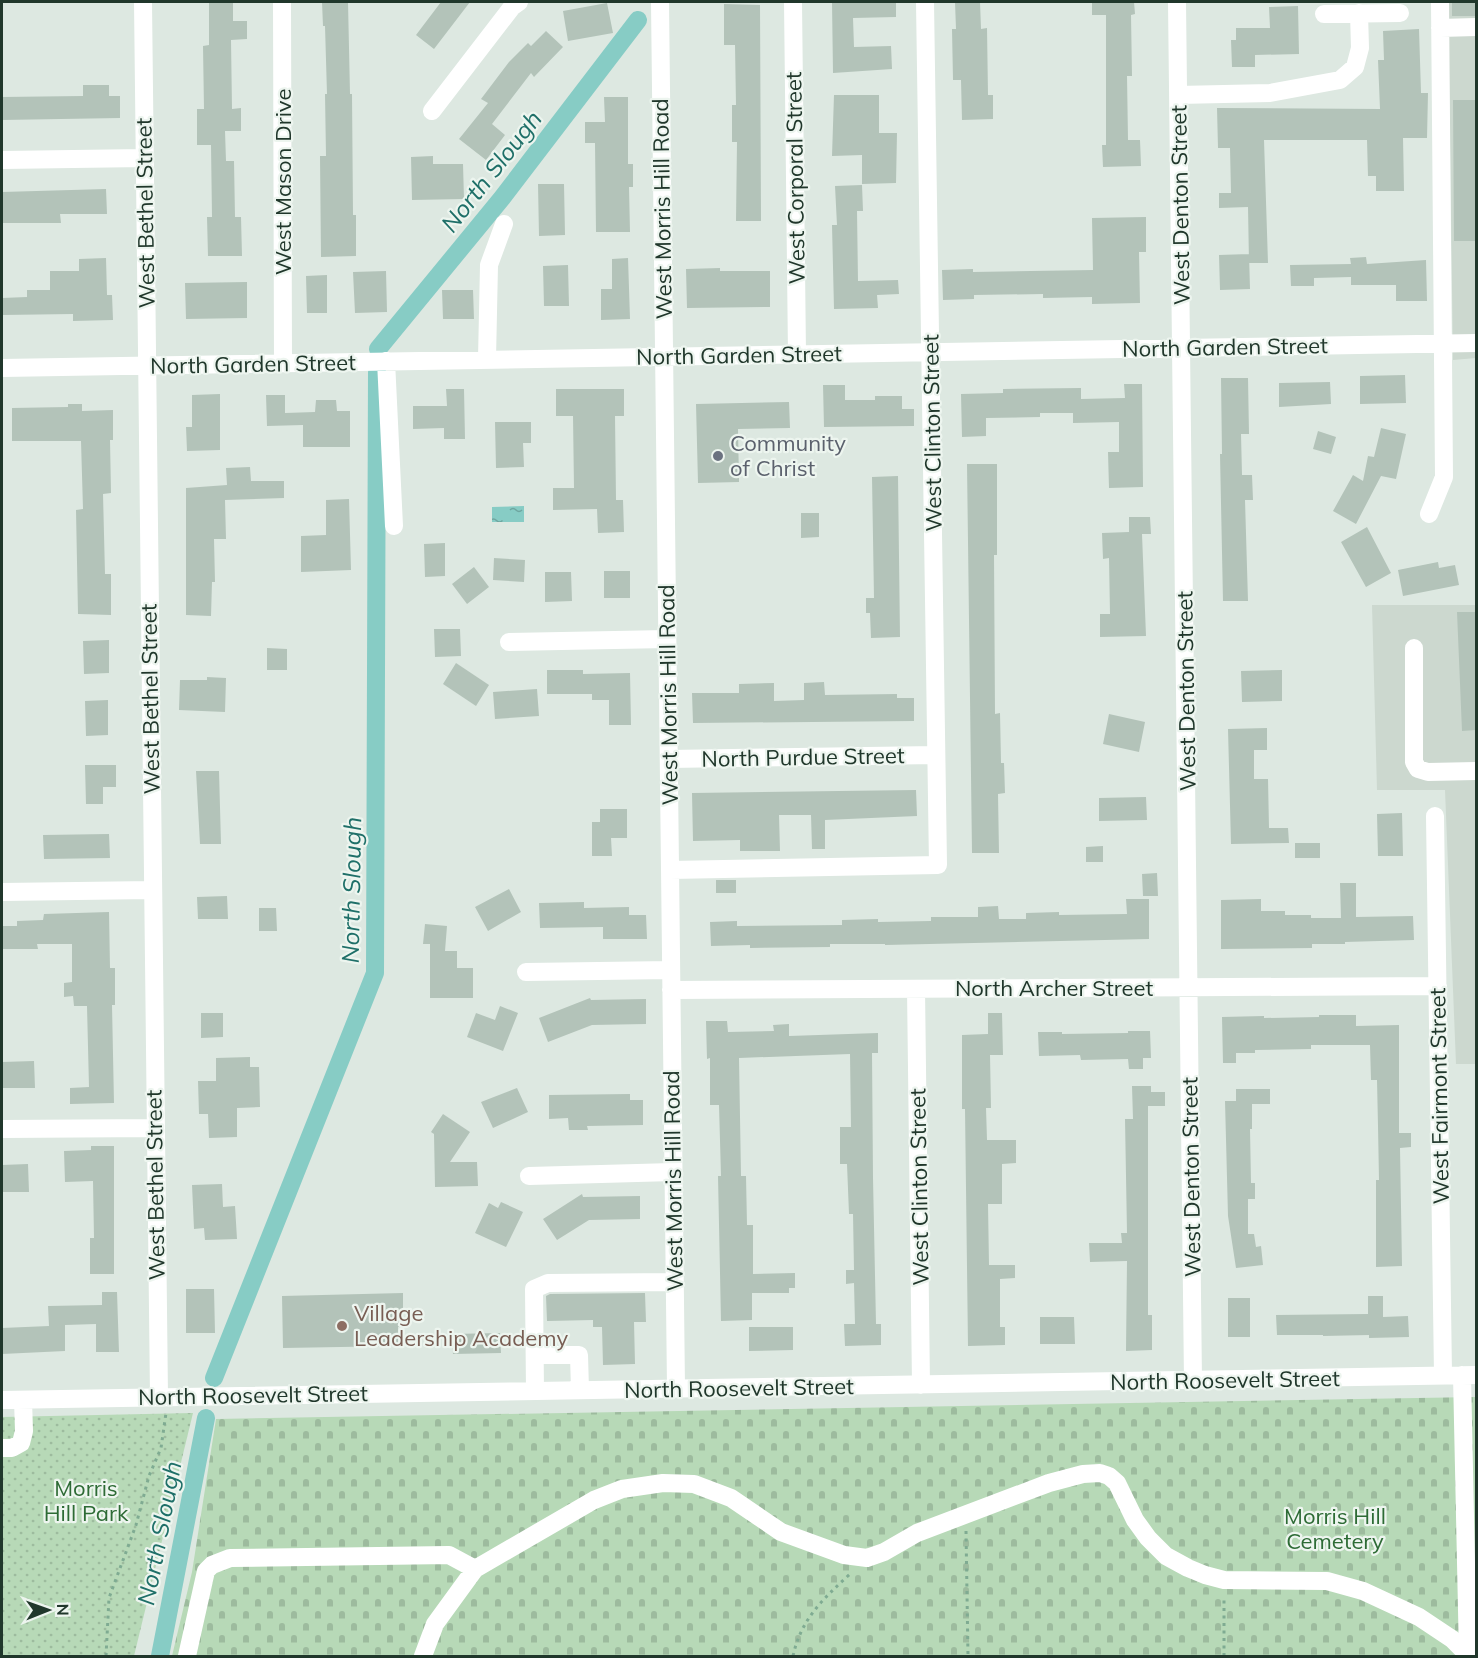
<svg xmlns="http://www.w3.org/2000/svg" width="1478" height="1658" font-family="Mulish,sans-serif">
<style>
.built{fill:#ccd8cf}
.cemetery{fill:url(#cemetery-stones)}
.park{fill:url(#park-dots)}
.water{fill:url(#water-ripples)}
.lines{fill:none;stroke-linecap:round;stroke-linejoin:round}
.canal{stroke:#87ccc5;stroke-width:18}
.building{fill:#b3c3b9}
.path{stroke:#7fab92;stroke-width:3;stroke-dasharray:3 4.5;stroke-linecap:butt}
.minor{stroke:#fff;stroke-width:18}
.worship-dot{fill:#6b7280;stroke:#edf5ef;stroke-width:2}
.education-dot{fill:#8d6e63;stroke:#edf5ef;stroke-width:2}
.labels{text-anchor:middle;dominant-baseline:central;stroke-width:4.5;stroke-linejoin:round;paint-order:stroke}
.street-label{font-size:22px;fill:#20372b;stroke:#edf5ef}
.worship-label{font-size:22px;fill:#5b616d;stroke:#edf5ef;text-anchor:start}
.education-label{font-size:22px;fill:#785e54;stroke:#edf5ef;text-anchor:start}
.park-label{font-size:22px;fill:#2d6b35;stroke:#edf5ef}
.water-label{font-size:24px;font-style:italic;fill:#1e6f68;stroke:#edf5ef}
</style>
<defs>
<pattern id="cemetery-stones" width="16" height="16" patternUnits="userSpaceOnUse" patternTransform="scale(1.5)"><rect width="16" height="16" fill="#b7d9b7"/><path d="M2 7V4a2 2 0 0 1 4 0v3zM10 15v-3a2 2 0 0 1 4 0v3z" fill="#9dbb9e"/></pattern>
<pattern id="park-dots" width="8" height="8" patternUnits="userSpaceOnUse" patternTransform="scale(1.5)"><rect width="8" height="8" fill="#b7d9b7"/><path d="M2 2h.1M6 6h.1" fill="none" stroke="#9dbb9e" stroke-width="1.8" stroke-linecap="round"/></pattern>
<pattern id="water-ripples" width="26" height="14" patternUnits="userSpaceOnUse" patternTransform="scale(1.5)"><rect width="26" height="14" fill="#87ccc5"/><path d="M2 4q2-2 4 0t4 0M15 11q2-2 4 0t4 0" fill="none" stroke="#6ea6a0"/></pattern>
</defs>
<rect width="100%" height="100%" fill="#dde8e1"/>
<path class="built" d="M1448 2H1476V358L1453 360Z
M1372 605H1476V1064H1456L1445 790H1377Z"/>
<path class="cemetery" d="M1476 1397V1656H172L192 1572 216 1419Z"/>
<path class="park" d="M193 1413 134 1656H2V1417Z"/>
<path class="water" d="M524 506V522H492V507Z"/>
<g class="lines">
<path class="canal" d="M378 349 502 198 638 20
M214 1378 375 973 377 372
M160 1656 206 1418"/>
</g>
<path class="building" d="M209 2H233V21H247V39L231 40 232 109 241 108V131H225L226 161H234L235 217H241L242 256H208L207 217H212L211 145H197V109H204L203 46 209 45Z
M322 2H348L350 94H352L353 215H356V256L321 257 320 156H326L325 94H327L325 26H323Z
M441 2H470L434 49 416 35Z
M832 2H896V17L853 18 854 47 891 46 892 69 833 73Z
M955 2H980L981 29 987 28 988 95H993V119L962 120 961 80H953L952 29H956Z
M1092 2H1134L1135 14 1131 15 1132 76H1127L1128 140H1140L1141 166 1103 167 1102 145H1106V15H1092Z
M1452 2H1476V16H1452Z
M607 3 613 33 568 41 563 11Z
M724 4 760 5 761 221H736L737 142H732V105H736L735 45H724Z
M1298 6 1299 54 1255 55V67H1232L1231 40H1236V28H1270L1269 7Z
M1419 29 1421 93H1428L1427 138H1403L1404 191H1376V176H1368L1367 140H1264L1268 263H1249L1248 207 1219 208V193H1231L1230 148H1218L1217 108 1380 109 1378 60H1384L1383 31Z
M546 31 563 47 534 77 531 73 492 124 505 135 486 160 459 139 488 103 481 99 509 62 528 43 531 46Z
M83 85H109V96H120V118L2 120V97L83 96Z
M834 95H879V133H897L896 183 862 184V155L832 156Z
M604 97H628V164H633V187H629L630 232H596L595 143H585V122H605Z
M1453 100H1476V241H1454Z
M433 156V164H463L464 199 412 200 411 157Z
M538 184H564L565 235 539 236Z
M862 185 863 211H857L858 281 898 280 899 294 877 295 878 308 834 309 832 225H837L835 186Z
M106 189 107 214H60L61 223H2V192Z
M1146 217V252H1139L1140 303 1092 304V297L1043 298V294L974 295V299L943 300 942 270 973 269V272L1093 270 1092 218Z
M1249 254 1250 289 1220 290 1219 255Z
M1366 257 1367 264 1426 260 1427 301H1396V285H1351V277L1314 278V286H1291L1290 265 1351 264 1350 258Z
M106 258 107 295H112L113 320 73 321V314L2 315V298L27 297V290H50V271H79V259Z
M628 258 630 319 601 320V289H612V259Z
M568 265 569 306H544L543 266Z
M720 268V271H770V307L687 308 686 269Z
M386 271 387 312 355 313 353 272Z
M327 275V313H307L306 276Z
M247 282V318L186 319 185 283Z
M442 290H473L474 319H443Z
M1405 375 1406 403 1360 404V376Z
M1221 378H1248L1249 434H1241L1242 475H1252L1253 500H1245L1248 601H1223L1220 454H1222Z
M1330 382 1331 404 1279 407V383Z
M1124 384H1142L1143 487 1109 488 1108 452H1119V422L1073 423V413H1040V417L986 418V436L962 437 961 394 1003 393V389L1081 388V399L1125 398Z
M823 385H845V400H875V396H902V409H914V426L824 427Z
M446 389H464L465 439H444V428L413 429V406H447Z
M556 389H624V416H615L616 500H623L624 532 598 533 597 509 553 510V488H574L573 416H556Z
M220 394V450L187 451 186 427H192V395Z
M266 395H285V413L315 412 316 400H336L337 411H350V447H303V425L267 426Z
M789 402 790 428 738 429 739 482 698 483 696 404Z
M68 404H82V411L113 410V440H110L111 493 103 494 105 574H111V615L78 614 76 510 83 509 81 441H12V408L68 407Z
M495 422H531V443H523L524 467 496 468Z
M1381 428 1406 434 1396 479 1381 476 1356 524 1333 511 1353 475 1363 481 1368 456 1374 457Z
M1318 431 1336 437 1331 454 1313 449Z
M967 464H997V555H994L995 714 1000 713 1001 763H1004L1005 793 998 794 999 853H972Z
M250 467 251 481H284V498L225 500 226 539H214L215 582H212L211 616 186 615V488L227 485 226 468Z
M898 476 900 637 871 638 870 613H866V598H874L872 477Z
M349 499 351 570 301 572V536L326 535V500Z
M801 513H819V537L801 538Z
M1129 517H1150L1151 534H1142L1146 636 1100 637V614H1110L1109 558 1103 559 1102 533 1129 532Z
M1367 527 1391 573 1366 587 1341 542Z
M445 543V576L425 577 424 544Z
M494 558 525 560 524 582 493 580Z
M1438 562 1439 568 1455 565 1459 585 1403 596 1398 570Z
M474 567 489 587 467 604 452 584Z
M604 571H630V598H604Z
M545 572H571L572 601 545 602Z
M1457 612H1476V730L1462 731Z
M434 629H460L461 656 435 657Z
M109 640V673L84 674 83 641Z
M267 648 287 649V670H267Z
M456 663 489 685 476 706 443 684Z
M547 670H583V674L630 673 631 725H609V700H592V694H547Z
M1282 670V701L1242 702 1241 671Z
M207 677 226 678 225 712 179 710 180 680H207Z
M824 682 825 695 897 694V698H914V721L693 723 692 693H739V684L774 683V701L804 700V683Z
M537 689 539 716 495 719 493 692Z
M108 700V735L86 736 85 701Z
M1109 714 1145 722 1139 752 1103 744Z
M1267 728V750H1254V779H1268L1269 828H1288L1289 843 1231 844 1228 729Z
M85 765H116V787H103V804H86Z
M196 771H219L221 844H200Z
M916 790 917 816 825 820V849H812L811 815H779L780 851H740V840L693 841 692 793Z
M1146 797 1147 820 1099 821V798Z
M600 809H627V838H611L612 856H592V822H600Z
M1402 813 1403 856H1378L1377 814Z
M109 834 110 858 44 859 43 835Z
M1295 843H1320V858H1295Z
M1103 846V862H1086V847Z
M1157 873 1158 896H1143L1142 874Z
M716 880H736V893H716Z
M1340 883H1356V917L1413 916 1414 940 1345 942V944H1312V948L1221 949V900L1261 899V911H1285V915H1311V918H1341Z
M509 889 521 912 488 931 475 907Z
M227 896 228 919H198L197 897Z
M1126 899H1149V939L885 945V944H830V947L750 948V945L711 946 710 922 737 921V926L842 925V920L878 919V922L931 921V917H978V907L998 906 999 919H1026V913L1059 912V915L1127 914Z
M584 902V908L629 907V915H646L647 939H603V927L540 928 539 903Z
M259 908H276L277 931H259Z
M109 912 110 968H115V1005H112L114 1103 70 1104V1088L89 1087 87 1006H74L73 996 64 997V983L72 982V944H37L38 949H2V926H17V921L43 920 44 914Z
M425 924 447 926 445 951H457V968H473V998H430V944H423Z
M590 998 591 1000 646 999V1024L592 1025 548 1042 539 1018Z
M500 1006 518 1013 503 1051 467 1037 476 1013 495 1020Z
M201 1013H223V1037L201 1038Z
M988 1013H1002L1003 1055H990L991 1108H986L987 1140H1016V1163L1002 1164V1204H988L989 1265H1015V1278L1000 1279V1327H1005V1345L968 1346 965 1109H962V1035L988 1034Z
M1319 1015H1356V1026L1399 1025V1133H1411V1147L1400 1148 1402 1266 1376 1267V1180H1379L1378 1126 1377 1080H1371L1370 1045H1311V1049L1255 1050V1053H1236V1063H1223L1222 1017 1264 1016V1018L1319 1017Z
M706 1021H727L728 1032 774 1031 773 1025 789 1024V1036L878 1033V1053H872L873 1178 876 1324H881V1345L845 1346 844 1324H855L854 1283 846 1284V1270H854L853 1214H849L847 1164H840V1127H851L850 1054 739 1058 741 1176H746L747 1225H753V1274L795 1273V1288H789V1293H752V1320L721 1321 718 1176H721L719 1105H710V1058L707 1059Z
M1128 1031H1150L1151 1058H1143V1069H1129L1128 1059 1081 1060 1080 1055 1039 1056 1038 1032H1062V1034L1128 1033Z
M250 1057V1067H259L260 1107 237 1108V1137L209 1138 208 1114H199L198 1081H216V1058Z
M34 1061 35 1088H2V1062Z
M1132 1086H1151V1092H1165V1106H1148V1315H1152V1350L1126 1351 1127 1261 1090 1262 1089 1243H1122L1121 1233H1127L1125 1119H1133Z
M517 1088 528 1112 493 1128 481 1102Z
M1236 1089H1270V1104H1252V1129H1250L1251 1183H1255V1199H1248V1234H1254L1256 1247 1261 1246 1263 1265 1236 1268 1228 1216 1225 1101H1236Z
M630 1094V1100H643V1125L587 1126 588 1130H569L568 1118 549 1119V1095Z
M443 1114 470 1132 450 1162H477L478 1186 435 1187 434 1134 431 1132Z
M91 1146H114V1274H90V1238H94L93 1181 65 1182 64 1151 91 1150Z
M28 1164 29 1192H2V1165Z
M222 1184 223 1207 235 1206 237 1239 205 1240 204 1228 194 1229 192 1185Z
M582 1194 583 1197 640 1196V1219L589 1220 557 1240 543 1219Z
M501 1202 523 1212 506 1247 475 1233 489 1203 498 1208Z
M186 1289H214L215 1333H186Z
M102 1292H117L119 1352H96V1324L65 1325V1351L2 1354V1328L49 1326 48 1306 102 1305Z
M403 1293V1327H398V1346L283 1348 282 1296Z
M645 1293 646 1322H634L635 1364 603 1365 602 1327H593V1320L547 1321 546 1296 550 1294Z
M1368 1296H1383V1317L1408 1316 1409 1337 1369 1338V1335L1323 1336V1335H1277L1276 1315 1368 1314Z
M1228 1298H1250V1337H1228Z
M1040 1317H1074L1075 1344H1040Z
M749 1327H793V1350L749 1351Z
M500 1333 501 1353 453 1354 452 1334Z"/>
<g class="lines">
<path class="path" d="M966 1531 968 1656
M106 1656 109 1598 136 1525 149 1476 161 1448 166 1413
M793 1656C801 1619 823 1599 850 1574
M1224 1656V1597"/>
<path class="minor" d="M143 2 159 1397
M282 2 283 363
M660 2 676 1388
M793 2 797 355
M1177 2 1193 1381
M1324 14 1400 13
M1440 28 1476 27
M1178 95 1270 93 1340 80 1355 67 1360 48 1359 13
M432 111 512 7 519 2
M2 160 144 158
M487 359 489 265 504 224
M386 361 394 526
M2 368 1476 343
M1429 514 1444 477 1440 2
M509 642 667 639
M1414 648V762L1418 769 1428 772 1476 771
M669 759 936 755
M1435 816 1443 1375
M670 870 938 865 925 2
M2 892 152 890
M526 972 671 970
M916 989 921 1385
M671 990 1438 986
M2 1129 155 1128
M529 1176 673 1172
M535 1355H579L580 1390
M1462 1375 1468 1656
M535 1391 534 1289 548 1283 675 1282
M2 1400 1476 1375
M2 1448H12L21 1443 24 1431 23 1400
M187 1656 206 1571 212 1565 230 1558 449 1555 475 1569
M423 1656 435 1624 475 1569 594 1500 622 1489 663 1483 694 1484 731 1498 781 1532 844 1555 867 1558 884 1552 917 1533 1049 1483 1083 1474 1100 1473 1109 1476 1117 1483 1135 1520 1148 1538 1166 1556 1188 1568 1205 1575 1224 1580 1327 1581 1363 1591 1419 1617 1452 1639 1468 1655H1476"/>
</g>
<circle class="worship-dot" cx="718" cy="456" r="6"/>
<circle class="education-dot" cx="342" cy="1326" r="6"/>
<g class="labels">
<g class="street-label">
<text transform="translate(795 178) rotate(-91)">West Corporal Street</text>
<text transform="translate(283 182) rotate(-90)">West Mason Drive</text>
<text transform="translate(1180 205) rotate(-91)">West Denton Street</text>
<text transform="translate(662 209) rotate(-91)">West Morris Hill Road</text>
<text transform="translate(145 213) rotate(-91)">West Bethel Street</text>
<text transform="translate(1225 347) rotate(-1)">North Garden Street</text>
<text transform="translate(739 355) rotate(-1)">North Garden Street</text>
<text transform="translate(253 364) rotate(-1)">North Garden Street</text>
<text transform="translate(932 433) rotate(-91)">West Clinton Street</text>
<text transform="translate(1186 691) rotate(-91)">West Denton Street</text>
<text transform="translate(668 695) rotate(-91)">West Morris Hill Road</text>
<text transform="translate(150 699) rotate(-91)">West Bethel Street</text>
<text transform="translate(803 757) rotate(-1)">North Purdue Street</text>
<text x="1054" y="988">North Archer Street</text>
<text transform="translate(1439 1096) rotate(-91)">West Fairmont Street</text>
<text transform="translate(1191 1177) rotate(-91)">West Denton Street</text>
<text transform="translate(673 1181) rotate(-91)">West Morris Hill Road</text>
<text transform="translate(155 1185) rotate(-91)">West Bethel Street</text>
<text transform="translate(919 1187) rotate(-91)">West Clinton Street</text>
<text transform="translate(1225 1380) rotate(-1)">North Roosevelt Street</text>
<text transform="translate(739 1388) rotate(-1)">North Roosevelt Street</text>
<text transform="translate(253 1395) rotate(-1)">North Roosevelt Street</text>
</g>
<g class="worship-label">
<text x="730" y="443">Community<tspan x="730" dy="25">of Christ</tspan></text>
</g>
<g class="education-label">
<text x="354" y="1313">Village<tspan x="354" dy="25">Leadership Academy</tspan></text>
</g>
<g class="park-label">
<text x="86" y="1488">Morris<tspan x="86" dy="25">Hill Park</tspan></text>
<text x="1335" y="1516">Morris Hill<tspan x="1335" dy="25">Cemetery</tspan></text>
</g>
<g class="water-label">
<text transform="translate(491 171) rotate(-52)">North Slough</text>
<text transform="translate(351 890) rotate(-89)">North Slough</text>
<text transform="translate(159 1533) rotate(-79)">North Slough</text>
</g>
</g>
<rect width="1478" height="1658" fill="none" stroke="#20372b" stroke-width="6"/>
<g transform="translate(48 1610) rotate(89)" stroke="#edf5ef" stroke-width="4.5" paint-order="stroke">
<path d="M0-4.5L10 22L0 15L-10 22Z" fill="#20372b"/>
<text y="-9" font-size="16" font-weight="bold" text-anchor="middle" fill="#20372b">N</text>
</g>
</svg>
